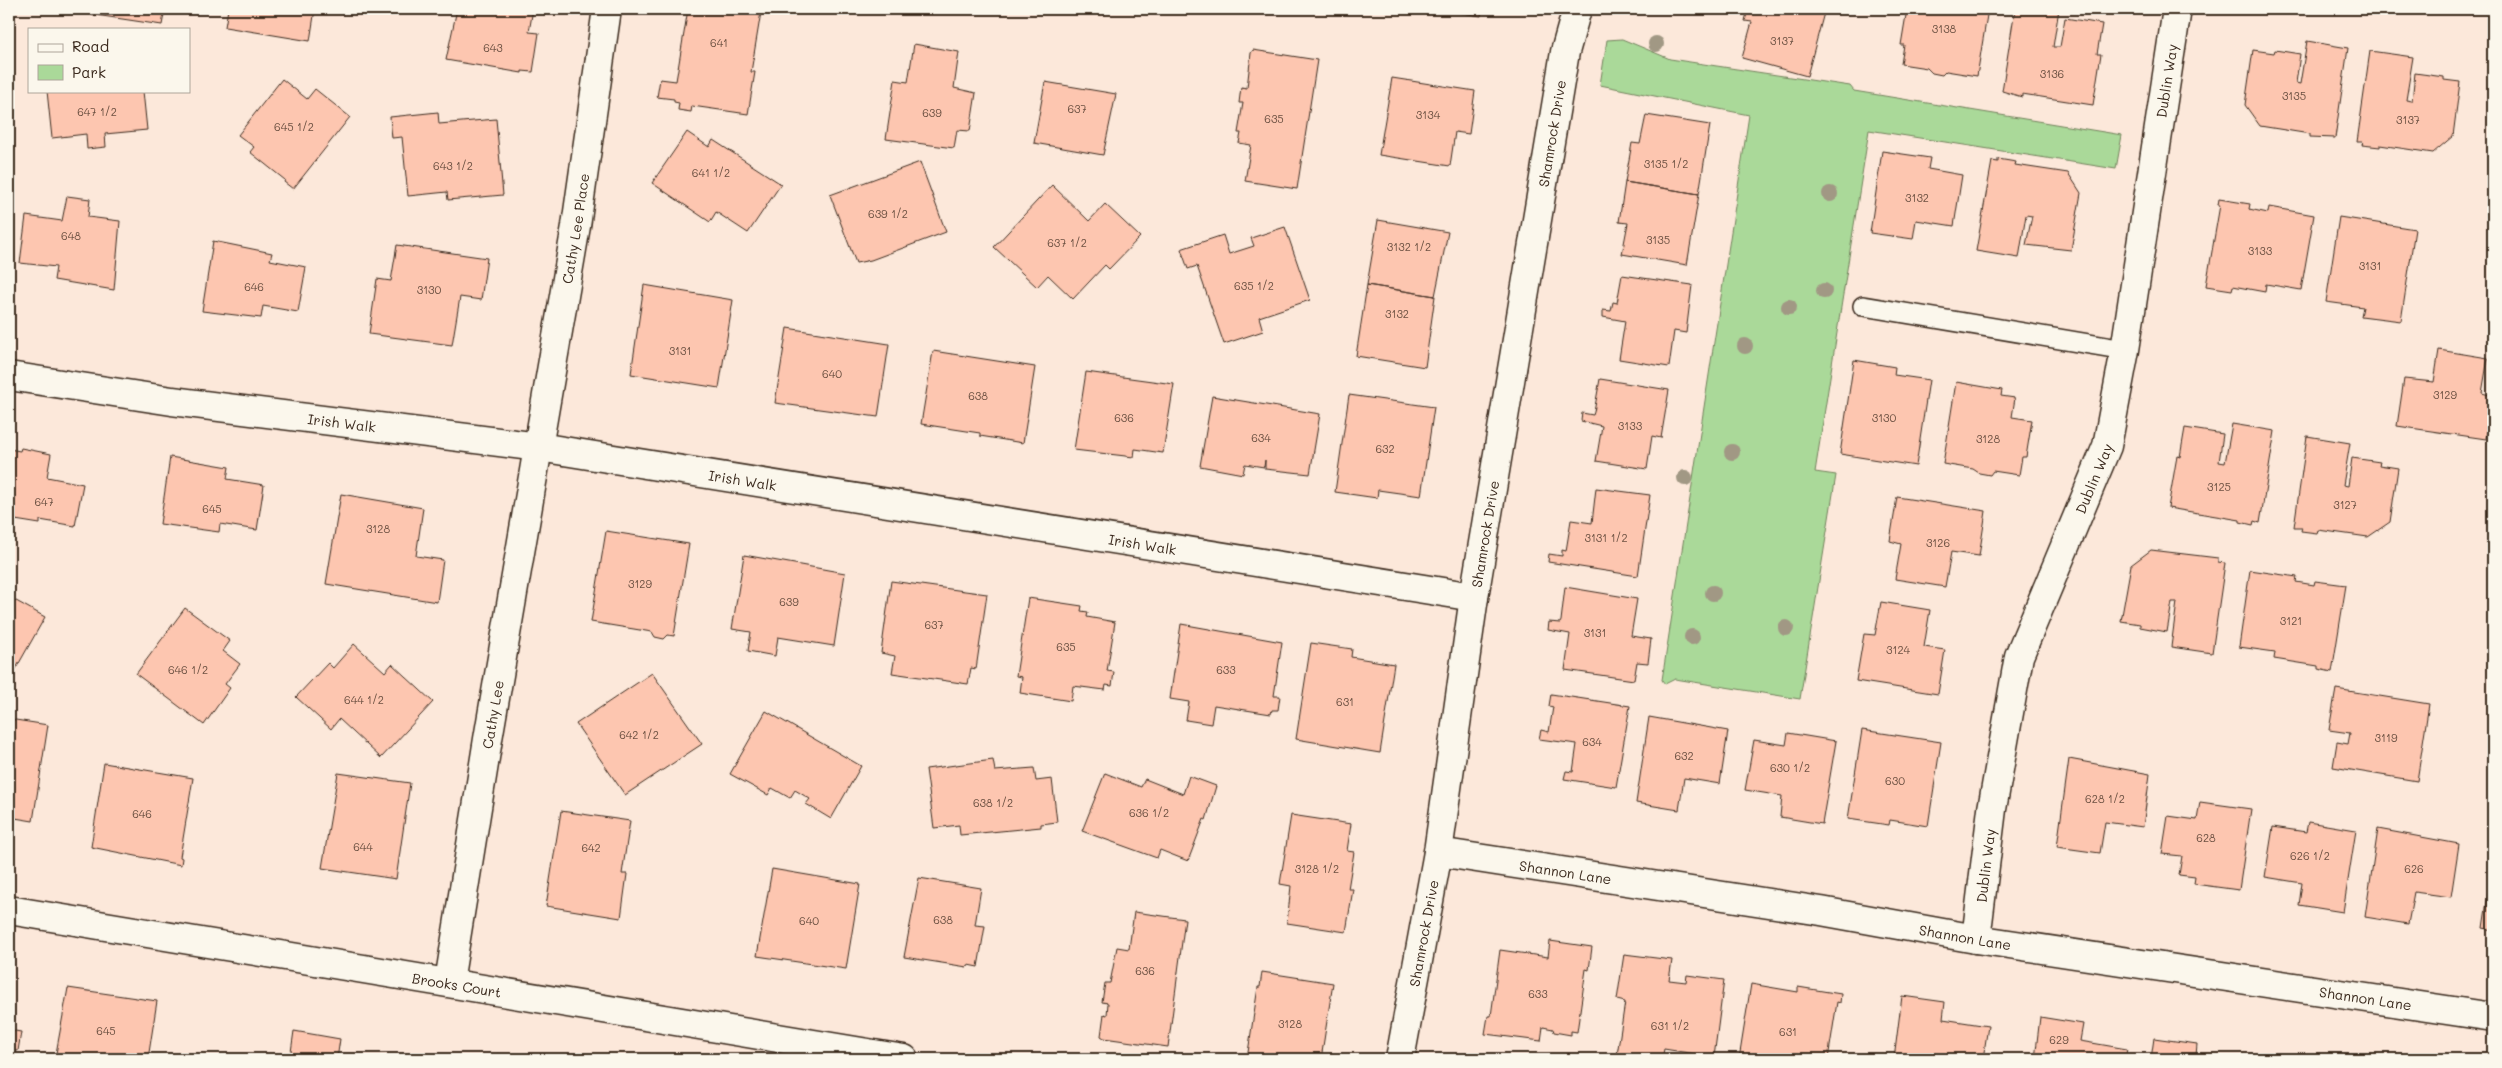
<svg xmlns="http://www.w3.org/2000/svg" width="2502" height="1068" font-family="Mali,sans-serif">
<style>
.green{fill:#aad999;stroke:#72825c}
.building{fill:#fdc6b0;stroke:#3b2a1e}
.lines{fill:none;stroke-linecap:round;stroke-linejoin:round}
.service-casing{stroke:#3b2a1e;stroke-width:22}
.minor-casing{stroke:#3b2a1e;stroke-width:31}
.service{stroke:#fbf7ec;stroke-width:19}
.minor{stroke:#fbf7ec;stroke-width:28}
.tree{fill:#a19884}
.labels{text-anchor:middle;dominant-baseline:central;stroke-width:4;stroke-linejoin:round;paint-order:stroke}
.number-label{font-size:11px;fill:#6c5142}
.street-label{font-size:14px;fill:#3b2a1e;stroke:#fbf7ec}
</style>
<rect width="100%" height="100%" fill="#fce8da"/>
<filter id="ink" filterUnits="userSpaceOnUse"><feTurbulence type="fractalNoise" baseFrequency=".02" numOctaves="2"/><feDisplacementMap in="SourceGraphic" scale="10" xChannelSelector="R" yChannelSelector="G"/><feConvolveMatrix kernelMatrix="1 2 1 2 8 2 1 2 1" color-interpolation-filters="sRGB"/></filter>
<g filter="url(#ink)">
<path class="green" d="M1622 39 1670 59 1850 86 1854 91 2122 135 2116 169 1869 130 1815 472 1836 475 1800 699 1675 679 1665 684 1662 680 1749 115 1600 85 1607 40Z"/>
<path class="building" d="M90 9H165L162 25 89 14Z
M228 9H315L310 41 225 27Z
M457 9H533L529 32 539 33 533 72 522 71V73L446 60Z
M688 9H742L761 12 751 72H755L748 114 692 106 691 112 678 110 679 103 674 102V99L657 97 660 79 676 81Z
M1435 9H1482L1481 16Z
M1748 9H1825L1807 76 1742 58 1752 22 1745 21Z
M1907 9 1927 11V9H1988L1977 76 1946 71 1942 75 1932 73 1927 68 1901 64 1904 45H1901Z
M2015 9H2059L2053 47H2060L2065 18 2102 24 2097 54H2101L2093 105 2022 94V97L2002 91Z
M2307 41 2348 48 2335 138 2310 137V134L2260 126 2245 105 2253 50 2274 53 2275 50 2300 54 2296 83 2300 84Z
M914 44 959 52 954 88 976 93 970 131 957 130 954 148 886 139 895 80 908 82Z
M1253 50 1317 60 1297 189 1245 181 1251 145 1239 143 1241 133H1238L1243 103H1239L1241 87 1247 88 1251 53Z
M2370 51 2413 57 2406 100 2412 101 2415 73 2444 77V80L2460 82 2453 136 2433 153 2380 145V147L2362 145 2363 142H2357Z
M1392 78 1475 91 1469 134 1455 132 1450 166 1379 155Z
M282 79 307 99 315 89 350 117 293 189 284 182 285 180 250 152 254 147 238 135Z
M1045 82 1116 94 1103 155 1034 143Z
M47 91H143L147 130 105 134 106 147 87 149 86 134 52 138Z
M438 112 439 124 496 119 503 195 448 200 447 192 408 196 402 137 392 138 390 117Z
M1646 115 1710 125 1699 194 1625 182 1632 143 1640 144Z
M687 132 709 147 713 140 781 184 748 233 716 212 710 222 652 183Z
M1882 151 1930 158 1928 169 1962 175 1954 226 1916 220 1913 239 1870 233Z
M1998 159 2016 162 2015 165 2068 173 2081 193 2071 250 2026 245 2032 216 2026 215 2019 258 1976 251 1992 161 1998 162Z
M920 162 946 232 871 260 856 263 830 195Z
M1625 182 1699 194 1687 265 1622 254 1628 223 1619 222Z
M1052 185 1089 221 1105 204 1140 237 1109 269 1105 265 1073 299 1048 275 1037 287 994 247Z
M67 196 90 199 88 217 120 221 114 290 54 280 56 267 20 263 26 216 62 221Z
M2219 199 2250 204 2249 209 2268 213 2269 207 2314 215 2301 290 2266 284 2265 292 2233 286 2232 290 2206 286 2220 205H2218Z
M2339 217 2415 229 2401 321 2361 316 2363 307 2326 302Z
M1378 220 1448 232 1435 296 1367 285Z
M1285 227 1310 300 1259 317 1263 331 1224 344 1197 266 1188 269 1181 249 1223 235 1229 254 1254 246 1251 238Z
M213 241 272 253 270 260 306 267 298 312 263 306 261 318 202 311Z
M397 245 487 258 481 300 460 297 452 345 369 334 377 279 391 281Z
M1622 275 1692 285 1686 333 1674 331 1669 367 1619 359 1625 321 1603 317V310L1611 311 1613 302 1617 303Z
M644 285 733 300 719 388 631 374Z
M1367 285 1435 296 1425 367 1356 356Z
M787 328 889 344 878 417 775 403Z
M2439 350 2488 358 2482 393 2493 396 2486 439 2397 426 2404 379 2434 382Z
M933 351 1035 367 1023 443 980 436V433L921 424Z
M1854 360 1895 367 1894 375 1929 380 1916 466 1840 454Z
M1086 372 1174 384 1163 453 1135 449 1134 457 1074 450Z
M1600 379 1669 390 1661 438 1652 436 1647 469 1596 461 1602 426 1581 421 1582 413 1593 415 1594 412Z
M1956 382 2002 390 2001 396 2015 398 2012 417 2032 420 2026 457H2022L2019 475 1993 471 1990 475 1979 473 1973 469 1943 464Z
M1349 395 1434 407 1421 496 1378 490 1377 498 1335 492Z
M1212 396 1320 414 1310 474 1265 469V460L1264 467 1245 464 1243 474 1200 466Z
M2232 424 2275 431 2260 523 2254 521 2253 525 2240 522V520L2168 508 2177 456 2180 457 2185 428 2223 434 2219 462 2225 463Z
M2307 436 2350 443 2343 485 2348 486 2352 458 2380 462 2379 465 2398 468 2390 522 2368 537 2318 530 2317 533 2301 531 2302 527H2294Z
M21 448 51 454 47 477 83 484 75 526 40 520V524L9 519V449L20 451Z
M170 457 229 467 227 479 264 485 257 530 220 524 219 532 160 524Z
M1596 488 1650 495 1638 576 1548 562 1549 554 1562 556V550L1566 551 1571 520 1592 523Z
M341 494 423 508 416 556 443 560 437 602 326 584Z
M1897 497 1986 511 1979 556 1951 552 1945 587 1895 579 1901 544 1890 541Z
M606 531 689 544 674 636 668 635 664 639 655 637 652 632 591 622Z
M2151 550 2218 558V562L2225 563 2212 653 2171 647 2177 602H2172L2167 632 2140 627V624L2121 621 2131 565Z
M744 555 845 573 834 646 778 637 775 656 748 651 751 632 732 629Z
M2250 570 2297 577 2296 582 2314 585 2315 581 2346 585 2332 672 2318 669V666L2274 659 2275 652 2239 647Z
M891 581 987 594 976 669 971 668 968 684 892 673 895 656 881 653Z
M1565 587 1637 599 1631 636 1651 639 1648 663 1637 662 1634 680 1565 670 1570 634 1548 630 1549 622 1560 623 1561 621Z
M9 597 45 617 9 681Z
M1028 598 1082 606 1081 611 1088 612 1087 617 1115 622 1107 671 1114 672 1112 686 1106 685 1105 690 1073 686 1071 701 1020 693 1022 677 1016 676Z
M1881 602 1930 610 1924 647 1945 650 1938 694 1856 681 1864 634 1875 635Z
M185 608 230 641 223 651 240 664 225 684 230 688 204 725 136 674Z
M1181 624 1282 642 1274 696H1280L1278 710H1272L1271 714 1214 705 1211 724 1186 720 1189 702 1170 699Z
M1311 643 1352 649 1351 657 1394 664 1380 753 1296 739Z
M354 644 385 672 392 664 433 702 381 758 339 719 331 729 296 697 328 663 333 668Z
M652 673 702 744 625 795 576 724Z
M2336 689 2429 704 2417 781 2333 767 2337 742 2348 744 2350 733 2329 730Z
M1551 694 1630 706 1616 787 1564 779 1566 771 1573 772 1577 744 1539 739 1541 730 1549 732 1553 707 1549 706Z
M766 711 861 766 831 819 806 804 810 799 795 790 790 798 772 788 768 795 730 774Z
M1649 717 1728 731 1720 784 1684 778 1679 810 1636 803Z
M9 719 48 725 33 821 9 817Z
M1862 730 1941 742 1928 826 1890 820 1889 825 1848 819Z
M1788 733 1836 741 1822 824 1780 817 1782 796 1745 790 1754 740 1786 745Z
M2069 759 2150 774 2143 827 2105 822 2100 853 2057 847Z
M993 760 995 771 1034 768 1036 781 1052 779 1057 822 1041 824V827L960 835 959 825 934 828 926 769Z
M104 763 193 778 180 857 182 858 181 865 91 847Z
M338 773 410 783 396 879 322 868Z
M1105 773 1141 787 1145 779 1183 794 1189 776 1216 786 1206 820 1204 819 1188 861 1160 850 1157 858 1082 831Z
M2200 802 2251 809 2239 890 2194 884 2195 877 2179 875 2182 856 2162 854 2168 816 2197 820Z
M561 811 630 821 622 874H627L621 918 546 906Z
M1291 815 1351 824 1347 851 1354 852 1348 889H1353L1346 932 1287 923 1291 886 1280 884Z
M2308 822 2356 830 2343 912 2299 905 2302 883 2265 877 2273 827 2306 832Z
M2378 829 2459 844 2451 897 2414 892 2408 924 2365 917Z
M2493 862V930L2483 928Z
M772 869 860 884 846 969 757 956Z
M919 878 981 888 975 925 985 926 978 967 968 965 967 967 904 957Z
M1134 912 1185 919 1168 1047 1104 1038 1101 1036 1104 1014 1107 1015 1108 1003 1102 1002 1105 983H1110L1117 947 1129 949Z
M1550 941 1592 947 1589 970 1586 969 1577 1032 1571 1031V1035L1554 1032 1553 1029 1543 1027 1541 1041 1485 1034 1488 1016H1491L1500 950 1548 957Z
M1624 954 1672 960 1669 980 1686 982 1687 975 1724 980 1714 1057 1664 1049 1662 1059 1617 1055 1625 1002 1617 1000Z
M1262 972 1333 983 1321 1059H1247L1258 987H1260Z
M1751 984 1798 992V987L1841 994 1840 1003 1837 1002 1828 1059H1739Z
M68 988 157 1001 148 1059H55Z
M1902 996 1945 1002 1943 1019 1988 1026 1983 1059H1894Z
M2040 1017 2083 1024 2080 1041 2127 1049 2125 1059H2035Z
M9 1030 21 1032 18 1051 9 1050Z
M294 1031 340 1039 337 1059H290Z
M2154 1038 2197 1044 2196 1056 2216 1059H2151Z
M497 1054 528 1059H496Z"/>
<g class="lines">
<defs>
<path id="service" d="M1863 306 2125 350"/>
<g id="minor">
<path id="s1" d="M9 376 172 401 539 447 1474 597"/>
<path id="s2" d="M1438 852 1821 911 1976 939 2493 1017"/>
<path id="s3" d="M9 910 904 1059"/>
<path id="s4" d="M1976 939 1992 809 2019 656 2107 446 2125 350 2177 9"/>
<path id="s5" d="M449 982 488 739 576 226 607 9"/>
<path id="s6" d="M1400 1059 1438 852 1474 597 1565 52 1577 9"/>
</g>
</defs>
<use href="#service" class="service-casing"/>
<use href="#minor" class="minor-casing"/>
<use href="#service" class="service"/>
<use href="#minor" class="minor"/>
</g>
<g class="tree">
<circle cx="1656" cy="44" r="8"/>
<circle cx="1830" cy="194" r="8"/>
<circle cx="1824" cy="291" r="8"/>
<circle cx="1789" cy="307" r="8"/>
<circle cx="1745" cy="346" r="8"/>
<circle cx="1732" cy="452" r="8"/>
<circle cx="1685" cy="478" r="8"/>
<circle cx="1713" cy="593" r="8"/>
<circle cx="1786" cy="628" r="8"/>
<circle cx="1692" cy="637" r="8"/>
</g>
</g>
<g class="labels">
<g class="number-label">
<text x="1944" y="28">3138</text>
<text x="1782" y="40">3137</text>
<text x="719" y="42">641</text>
<text x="493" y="47">643</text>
<text x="2052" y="73">3136</text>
<text x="2294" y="95">3135</text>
<text x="1077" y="108">637</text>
<text x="97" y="111">647 1/2</text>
<text x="932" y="112">639</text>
<text x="1428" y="114">3134</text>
<text x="1274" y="118">635</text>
<text x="2408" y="119">3137</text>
<text x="294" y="126">645 1/2</text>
<text x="1666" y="163">3135 1/2</text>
<text x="453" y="165">643 1/2</text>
<text x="711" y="172">641 1/2</text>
<text x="1917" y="197">3132</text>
<text x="888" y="213">639 1/2</text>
<text x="71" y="235">648</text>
<text x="1658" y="239">3135</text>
<text x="1067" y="242">637 1/2</text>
<text x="1409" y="246">3132 1/2</text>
<text x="2260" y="250">3133</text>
<text x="2370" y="265">3131</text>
<text x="1254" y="285">635 1/2</text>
<text x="254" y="286">646</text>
<text x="429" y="289">3130</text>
<text x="1397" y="313">3132</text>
<text x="680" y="350">3131</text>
<text x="832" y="373">640</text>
<text x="2445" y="394">3129</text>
<text x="978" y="395">638</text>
<text x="1124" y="417">636</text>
<text x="1884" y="417">3130</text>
<text x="1630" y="425">3133</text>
<text x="1261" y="437">634</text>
<text x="1988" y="438">3128</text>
<text x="1385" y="448">632</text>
<text x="2219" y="486">3125</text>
<text x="44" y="501">647</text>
<text x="2345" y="504">3127</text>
<text x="212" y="508">645</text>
<text x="378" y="528">3128</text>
<text x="1606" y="537">3131 1/2</text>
<text x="1938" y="542">3126</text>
<text x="640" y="583">3129</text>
<text x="789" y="601">639</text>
<text x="2291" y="620">3121</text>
<text x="934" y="624">637</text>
<text x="1595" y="632">3131</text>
<text x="1066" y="646">635</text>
<text x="1898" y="649">3124</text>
<text x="188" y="669">646 1/2</text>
<text x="1226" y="669">633</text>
<text x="364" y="699">644 1/2</text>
<text x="1345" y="701">631</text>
<text x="639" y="734">642 1/2</text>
<text x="2386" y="737">3119</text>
<text x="1592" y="741">634</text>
<text x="1684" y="755">632</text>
<text x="1790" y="767">630 1/2</text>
<text x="1895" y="780">630</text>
<text x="2105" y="798">628 1/2</text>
<text x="993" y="802">638 1/2</text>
<text x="1149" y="812">636 1/2</text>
<text x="142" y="813">646</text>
<text x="2206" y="837">628</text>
<text x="363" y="846">644</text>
<text x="591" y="847">642</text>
<text x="2310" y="855">626 1/2</text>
<text x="1317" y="868">3128 1/2</text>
<text x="2414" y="868">626</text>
<text x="943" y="919">638</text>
<text x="809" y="920">640</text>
<text x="1145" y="970">636</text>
<text x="1538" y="993">633</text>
<text x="1290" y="1023">3128</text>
<text x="1670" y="1025">631 1/2</text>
<text x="106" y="1030">645</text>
<text x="1788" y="1031">631</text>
<text x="2059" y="1039">629</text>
</g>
<g class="street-label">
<text stroke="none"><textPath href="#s4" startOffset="884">Dublin Way</textPath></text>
<text stroke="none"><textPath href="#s6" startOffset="938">Shamrock Drive</textPath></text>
<text stroke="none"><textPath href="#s5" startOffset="764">Cathy Lee Place</textPath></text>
<text stroke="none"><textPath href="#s1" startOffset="336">Irish Walk</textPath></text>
<text stroke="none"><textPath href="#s4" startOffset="479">Dublin Way</textPath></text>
<text stroke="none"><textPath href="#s1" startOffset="741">Irish Walk</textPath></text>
<text stroke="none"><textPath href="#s6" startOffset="532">Shamrock Drive</textPath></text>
<text stroke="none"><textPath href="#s1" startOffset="1146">Irish Walk</textPath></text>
<text stroke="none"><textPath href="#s5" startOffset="271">Cathy Lee</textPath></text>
<text stroke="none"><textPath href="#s4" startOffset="74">Dublin Way</textPath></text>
<text stroke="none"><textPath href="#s2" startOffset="129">Shannon Lane</textPath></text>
<text stroke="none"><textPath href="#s6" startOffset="128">Shamrock Drive</textPath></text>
<text stroke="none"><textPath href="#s2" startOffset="534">Shannon Lane</textPath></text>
<text stroke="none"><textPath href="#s3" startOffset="454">Brooks Court</textPath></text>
<text stroke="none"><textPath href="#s2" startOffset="939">Shannon Lane</textPath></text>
</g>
</g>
<rect width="2502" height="1068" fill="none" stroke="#fbf7ec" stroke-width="30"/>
<rect x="15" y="15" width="2472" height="1038" fill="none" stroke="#3b2a1e" stroke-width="2" filter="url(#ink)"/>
<rect x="28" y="28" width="162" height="65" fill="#fbf7ec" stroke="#aea59a"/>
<rect x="38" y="44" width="25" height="8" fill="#fbf7ec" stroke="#aea59a"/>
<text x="72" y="52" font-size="15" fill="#3b2a1e">Road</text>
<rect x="38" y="65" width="25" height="15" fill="#aad999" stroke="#aea59a"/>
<text x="72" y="78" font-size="15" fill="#3b2a1e">Park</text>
</svg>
